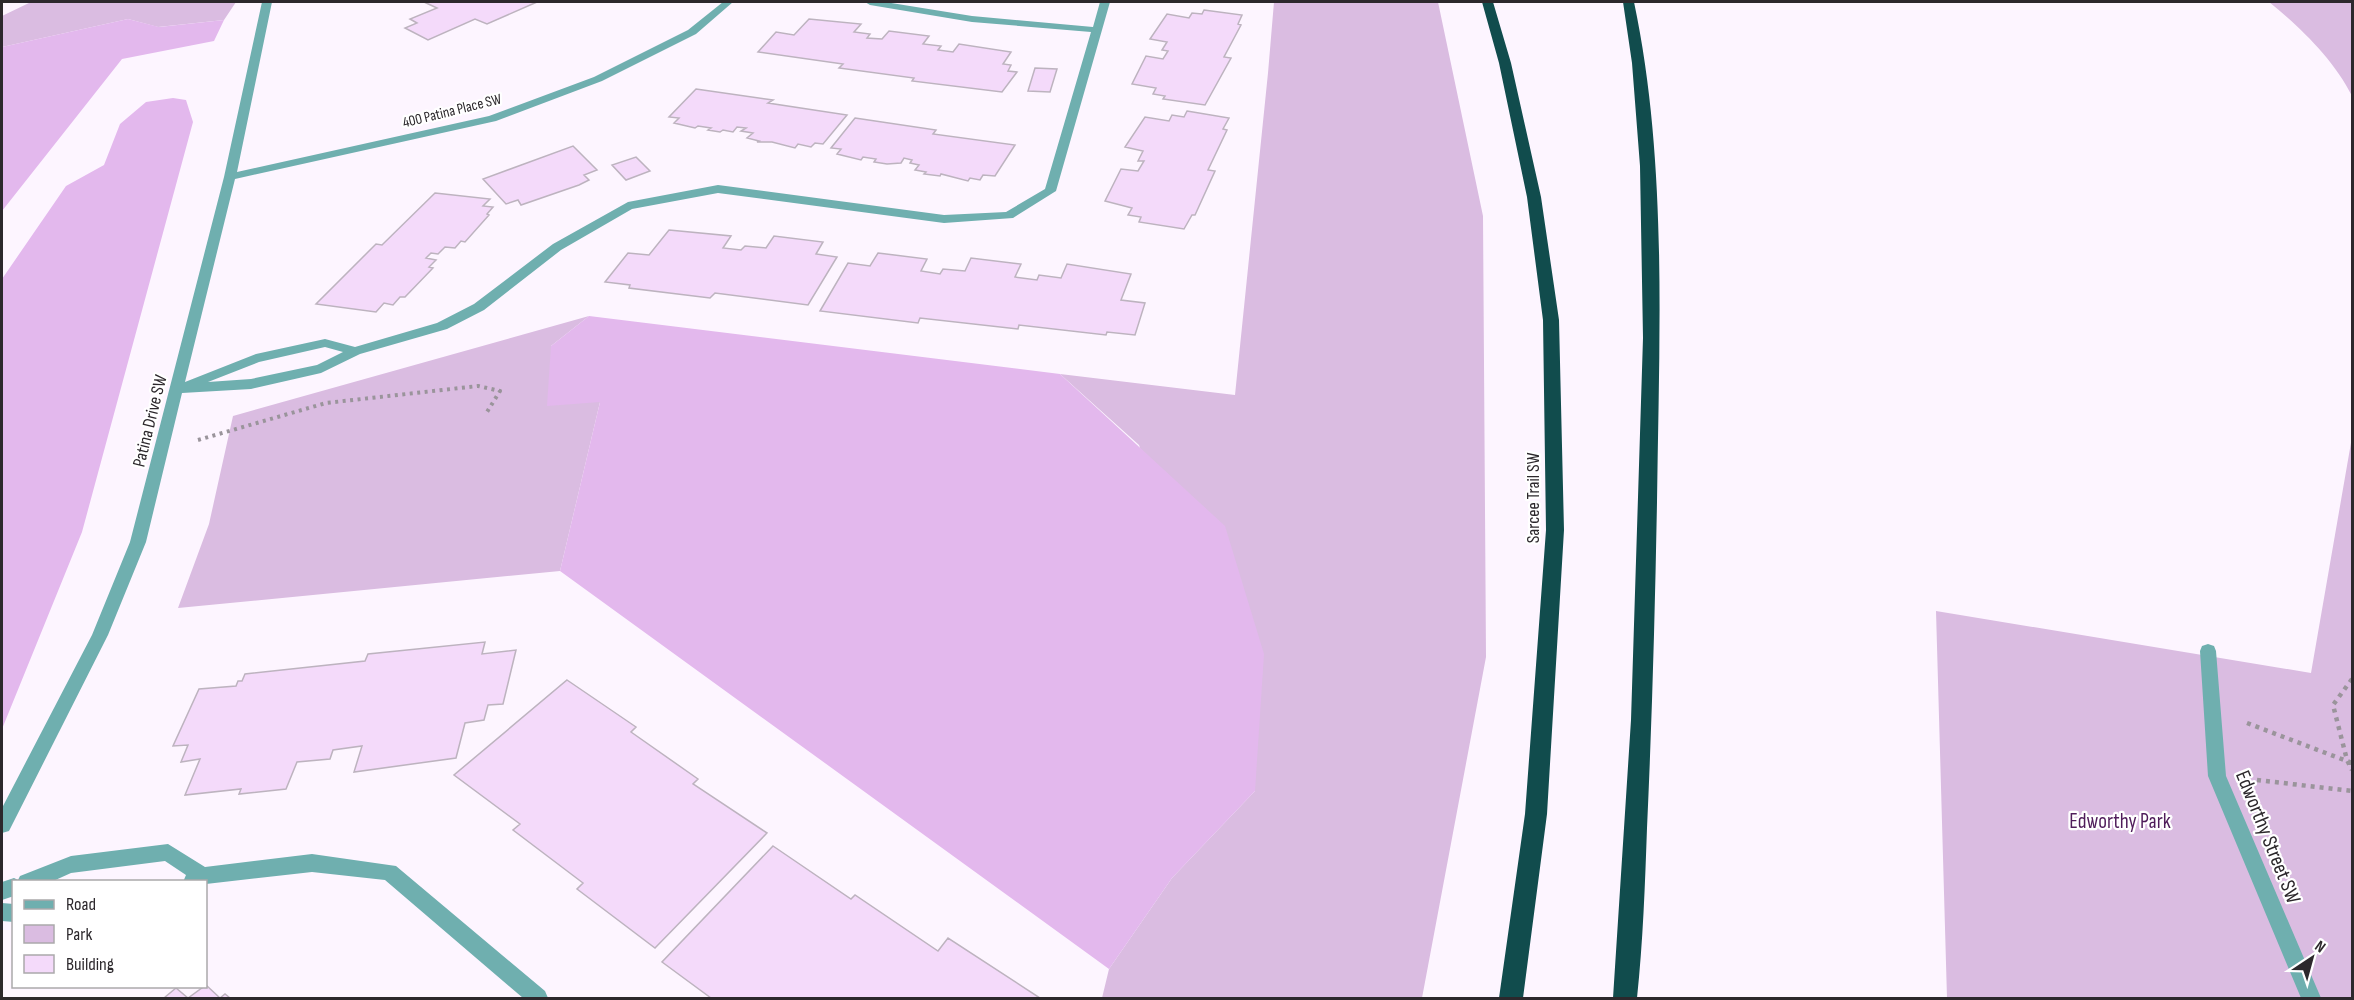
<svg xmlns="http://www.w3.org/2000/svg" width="2354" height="1000" font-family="'Sofia Sans Condensed',sans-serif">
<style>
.green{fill:#dabce1}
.forest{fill:#e3b8ed}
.building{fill:#f4dafa;stroke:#bdb3bf;stroke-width:1.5}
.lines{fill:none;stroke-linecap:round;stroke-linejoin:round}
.path-far1{stroke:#9a949b;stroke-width:4;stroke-dasharray:3 4.5;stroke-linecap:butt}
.path{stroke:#9a949b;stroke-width:4.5;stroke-dasharray:4 5;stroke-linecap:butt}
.minor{fill:#6fafaf;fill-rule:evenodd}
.highway{fill:#114c4d;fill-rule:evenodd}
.labels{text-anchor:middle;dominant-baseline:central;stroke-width:4.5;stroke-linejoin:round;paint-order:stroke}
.far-street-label{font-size:15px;fill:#2c282c;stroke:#fff}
.street-label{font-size:18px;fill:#2c282c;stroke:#fff}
.near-park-label{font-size:21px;fill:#4f1c5a;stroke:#fff}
.near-street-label{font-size:21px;fill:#2c282c;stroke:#fff}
</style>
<rect width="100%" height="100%" fill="#fdf5ff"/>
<path class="green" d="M31 2H236L224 20 158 27 128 19 2 47V16Z
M1274 2H1438L1483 216 1486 657 1422 998H1102L1109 969 1172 878 1255 791 1139 445 1060 374 1235 395 1268 73Z
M2269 2H2352V96C2334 60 2300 27 2269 2Z
M589 316 551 346 600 402 560 571 178 608 209 524 233 416Z
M2352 437V998H1947L1936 611 2311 673Z"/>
<path class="forest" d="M128 19 159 27 224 20 214 41 122 59 2 211V47Z
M173 98 186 100 193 122 82 532 2 729V279L66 186 104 165 120 124 146 102Z
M589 316 1060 374 1225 526 1264 654 1255 791 1172 878 1109 969 560 571 600 402 547 406 551 346Z"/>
<path class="building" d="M424 2H537L487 24 475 19 428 40 405 28 417 23 410 19 437 8Z
M1204 10 1242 15 1238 24 1241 25 1224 57 1231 58 1205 105 1163 99 1165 96 1153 94 1156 88 1132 84 1146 56 1163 59 1168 51 1162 50 1167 42 1150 39 1167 14 1189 18 1192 13 1202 14Z
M809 19 861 24 854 32 870 34 867 38 882 39 889 31 929 36 923 44 941 46 938 50 953 52 959 44 1011 52 1003 64 1011 65 1008 71 1017 72 1002 92 912 81 914 78 839 68 843 64 758 52 776 32 794 35Z
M1035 68 1057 69 1050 92 1028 91Z
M696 89 773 100 768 103 847 115 823 144 815 143 811 147 798 144 795 148 772 142H757L759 141 747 138 753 133 741 131 746 128 737 127 733 132 723 130 720 132 708 130 711 128 698 126 695 128 674 123 679 118 669 117Z
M1187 111 1229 118 1223 129 1227 130 1208 170 1215 171 1195 215H1192L1184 229 1139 222 1141 217 1128 215 1132 208 1105 201 1121 169 1138 171 1144 161H1138L1143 151 1125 147 1145 117 1169 121 1172 115 1184 117Z
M855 118 936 130 933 134 1015 145 995 176 983 175 980 180 970 178 968 181 941 174 940 176 924 174 926 172 915 170 919 165 910 163 912 160 904 158 901 163 887 164 874 162 876 159 863 157 861 160 837 154 841 149 831 148Z
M573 146 597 170 584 175 589 180 579 185 521 205 518 200 506 204 483 179Z
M636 157 650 171 626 180 612 165Z
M435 193 490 199 483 206 493 207 487 214 489 215 465 242 461 241 455 248 445 247 438 254 431 253 426 258 436 260 429 267 433 268 405 297H400L393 305 384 303 376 312 316 304 376 244 382 245Z
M669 230 731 236 723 248 741 250 745 246 766 248 774 236 823 242 816 254 837 257 808 305 715 293 710 298 629 288 630 285 605 282 628 253 649 255Z
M878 253 927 259 921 271 940 274 943 269 965 271 971 258 1021 264 1015 277 1037 280 1039 275 1061 278 1067 264 1131 274 1121 300 1145 303 1135 335 1107 332 1106 335 1019 325 1018 329 920 318 918 323 820 311 848 263 870 266Z
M485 642 482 654 516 650 503 704 488 705 484 720 465 723 456 758 354 772 362 746 333 750 330 759 297 762 286 789 239 794 241 789 185 795 200 759 181 762 188 745 173 746 199 689 236 686 238 681H242L245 674 365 661 368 654Z
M567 680 636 727 631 732 698 779 693 784 767 833 655 948 577 889 583 883 513 830 520 824 454 775Z
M773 846 851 899 855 895 938 951 948 938 1040 998H711L662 962Z
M206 985 220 998 225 994 230 998H164L176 988 188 998Z"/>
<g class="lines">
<path class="path-far1" d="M198 440 326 403 478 386 500 391 487 412"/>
<path class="path" d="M2352 679 2333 705 2347 760 2352 770
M2247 723 2352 763
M2257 780 2352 791"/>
<path class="minor" d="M262 2H272L237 172 489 116 594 77 688 30 723 2H733L696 34 602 81 496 121 235 179 185 382 256 354 325 339 355 347 437 323 474 304 553 244 628 202 718 185 944 215 1006 212 1045 189 1091 32 972 22 870 5 865 2H885L972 16 1093 27 1100 2H1110L1056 191 1013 218 944 223 718 193 632 209 561 250 484 310 447 329 360 354 321 373 251 389 182 393 146 542 108 635 9 831 2 833V808L92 635 130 542 224 177ZM325 347 343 352 317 365 251 379 208 382 259 362Z
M2208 644 2214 646 2216 651 2226 776 2321 998H2301L2208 776 2200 651 2202 646Z
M168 844 205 867 312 854 396 866 545 991 548 998H523L385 880 312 872 206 884V882H183L186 875 165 861 71 873 51 882H14V896L2 900V882L14 878 18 880 20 876 71 856Z
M2 903 14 904V922L2 921Z"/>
<path class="highway" d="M1482 2H1493L1511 63 1541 197 1559 320 1564 530 1547 814 1523 998H1499L1525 814 1546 530 1543 320 1527 197 1499 63Z
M1623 2H1634C1668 163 1659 338 1657 502 1655 611 1652 720 1647 828 1645 885 1643 942 1637 998H1613L1631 720 1643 338 1640 166 1632 63Z"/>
</g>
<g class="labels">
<g class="far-street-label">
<text transform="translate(452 111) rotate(-14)">400 Patina Place SW</text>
</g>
<g class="street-label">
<text transform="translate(150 421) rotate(-76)">Patina Drive SW</text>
<text transform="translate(1533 498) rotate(-90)">Sarcee Trail SW</text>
</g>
<g class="near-park-label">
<text x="2120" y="821">Edworthy Park</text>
</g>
<g class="near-street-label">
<text transform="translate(2268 837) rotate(68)">Edworthy Street SW</text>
</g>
</g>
<rect width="2354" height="1000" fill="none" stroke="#2c282c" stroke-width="6"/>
<rect x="12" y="880" width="195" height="108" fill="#ffffff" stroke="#aba9ab" stroke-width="1.5"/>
<rect x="24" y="900" width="30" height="9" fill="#6fafaf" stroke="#aba9ab" stroke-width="1.5"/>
<text x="66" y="910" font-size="18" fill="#2c282c">Road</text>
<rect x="24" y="925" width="30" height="18" fill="#dabce1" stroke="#aba9ab" stroke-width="1.5"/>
<text x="66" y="940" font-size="18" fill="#2c282c">Park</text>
<rect x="24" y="955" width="30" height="18" fill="#f4dafa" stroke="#aba9ab" stroke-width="1.5"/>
<text x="66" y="970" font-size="18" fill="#2c282c">Building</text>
<g transform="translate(2312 958) rotate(36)" stroke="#ffffff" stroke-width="4.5" paint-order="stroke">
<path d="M0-4.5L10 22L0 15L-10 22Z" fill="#2c282c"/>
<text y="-9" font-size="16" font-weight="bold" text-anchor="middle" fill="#2c282c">N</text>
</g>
</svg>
